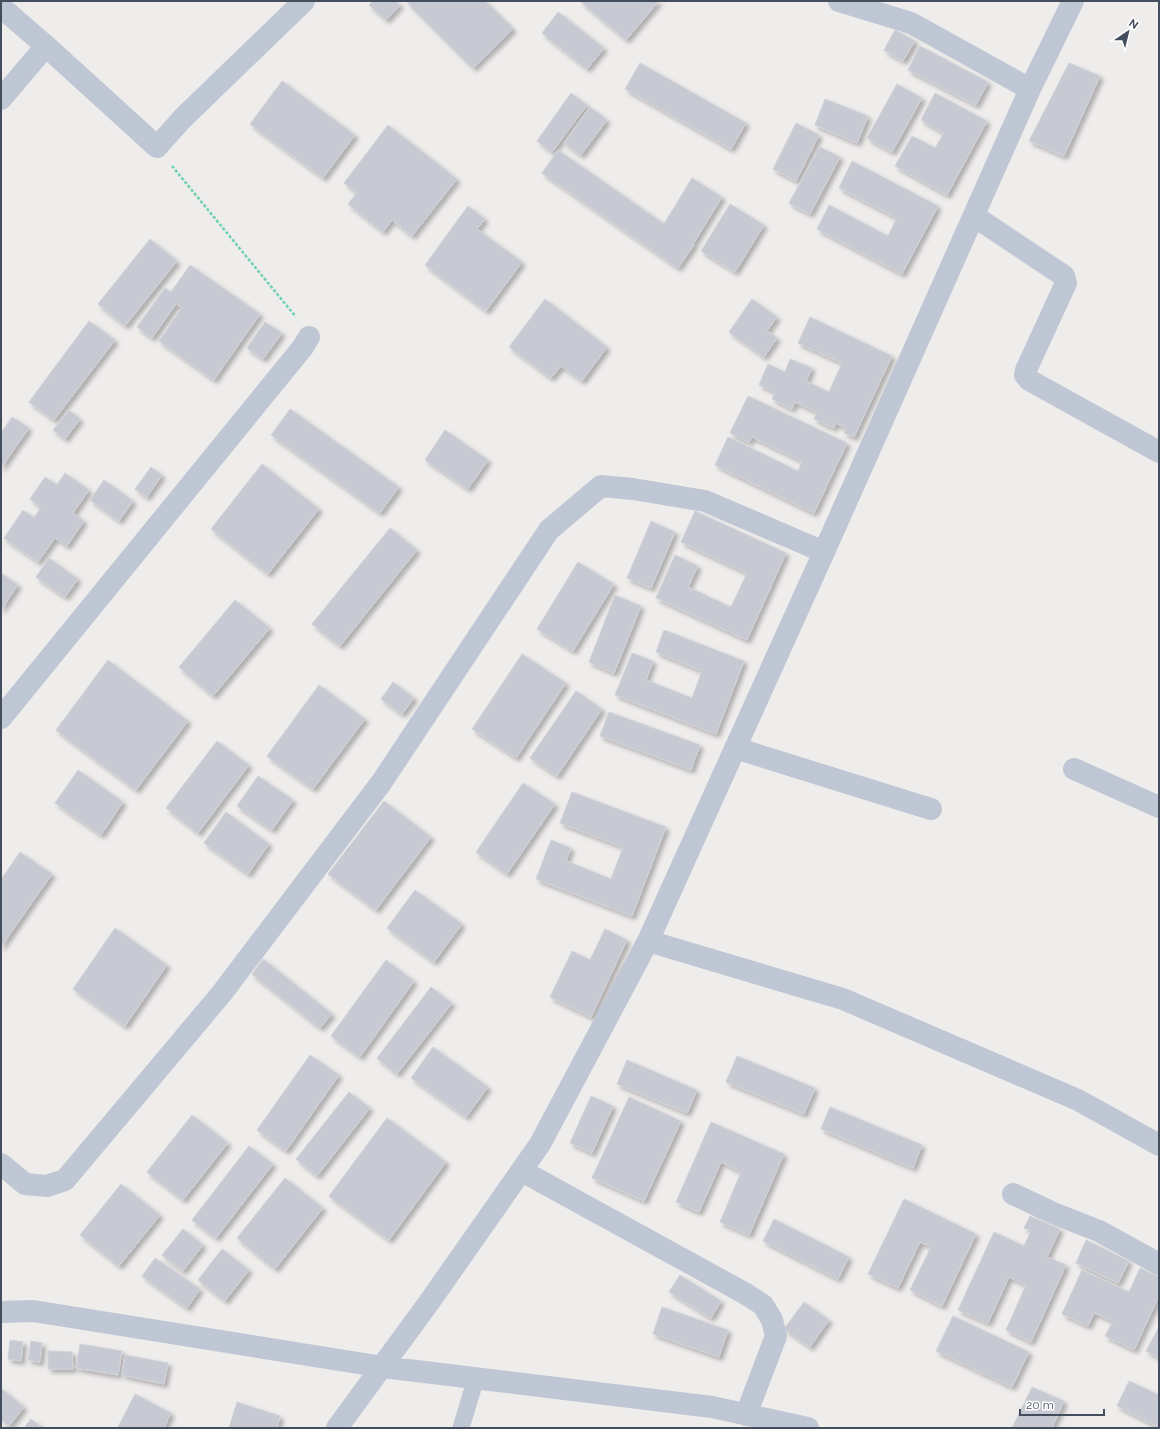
<svg xmlns="http://www.w3.org/2000/svg" width="1160" height="1429" font-family="Raleway,sans-serif">
<style>
.building{fill:#c8cad3;stroke:#d0d1d9;filter:url(#shadow)}
.lines{fill:none;stroke-linecap:round;stroke-linejoin:round}
.path{stroke:#6cd1ac;stroke-width:2.5;stroke-dasharray:3 2;stroke-linecap:butt}
.lane{stroke:#bec7d3;stroke-width:17}
.street{stroke:#bec7d3;stroke-width:22}
</style>
<defs>
<filter id="shadow"><feDropShadow dx="3.5" dy="3.5" stdDeviation="2" flood-color="#0004"/></filter>
</defs>
<rect width="100%" height="100%" fill="#efecec"/>
<path class="building" d="M373 1H396L400 5 386 20 369 5Z
M407 1H485L513 29 473 68 407 2Z
M580 1H659L626 40Z
M558 12 604 48 587 69 542 33Z
M895 30 915 41 903 61 884 50Z
M920 46 988 82 976 105 908 70Z
M640 63 746 123 731 149 625 89Z
M1069 63 1100 76 1064 156 1029 141Z
M282 81 355 135 323 178 250 124Z
M897 84 922 98 892 152 867 138Z
M571 93 587 105 552 152 537 141Z
M935 93 987 121 947 195 895 166 912 136 935 148 944 133 921 120Z
M825 99 868 116 857 143 815 125Z
M590 107 607 120 581 155 564 143Z
M796 123 819 135 796 181 773 169Z
M388 125 457 179 412 236 392 220 383 232 348 204 357 193 344 183Z
M820 147 840 157 810 214 789 203Z
M558 150 664 224 692 178 722 197 693 244 694 245 678 268 542 173Z
M852 161 938 206 902 274 817 229 829 205 888 236 897 218 839 188Z
M730 204 764 225 735 272 701 251Z
M468 206 485 219 477 229 522 262 486 311 425 265Z
M150 239 177 261 125 326 98 304Z
M190 265 260 314 214 380 159 341 182 308 176 304 152 338 137 327 165 288 171 292Z
M545 299 607 347 582 381 561 366 551 378 509 347Z
M752 299 777 317 767 331 777 338 764 357 729 332Z
M810 317 892 356 854 437 844 433 846 428 836 423 834 428 814 419 817 412 795 402 792 409 772 399 775 392 759 385 768 364 785 372 790 359 812 368 806 381 829 392 842 363 798 343Z
M89 321 115 340 54 420 29 402Z
M265 322 282 333 263 359 247 348Z
M748 396 847 443 814 513 715 465 728 437 798 471 802 461 752 437 749 442 730 433Z
M290 409 399 487 380 513 271 435Z
M69 410 80 419 65 439 53 430Z
M12 417 29 428 1 468V433Z
M445 430 488 460 468 489 425 460Z
M262 464 319 509 268 574 211 529Z
M151 467 162 475 147 497 135 489Z
M65 473 89 490 73 513 84 521 67 546 55 538 38 562 4 538 23 510 34 518 41 507 30 499 45 477 57 485Z
M104 480 133 501 119 521 90 500Z
M695 511 786 553 747 640 656 598 675 555 698 566 688 587 731 607 747 573 681 542Z
M651 521 675 532 651 588 627 578Z
M390 528 417 550 340 646 312 624Z
M49 558 78 579 65 597 36 577Z
M578 562 614 584 573 651 537 629Z
M1 573 18 585 1 610Z
M615 595 641 606 614 673 589 662Z
M235 600 270 628 213 696 179 667Z
M664 630 744 661 716 734 615 695 632 653 653 661 646 680 692 698 702 671 656 652Z
M522 654 566 683 516 758 472 729Z
M108 660 188 721 136 790 56 730Z
M393 682 414 698 402 714 381 699Z
M319 685 365 719 313 789 267 756Z
M576 691 602 709 557 776 530 758Z
M609 712 700 745 691 770 600 736Z
M217 741 249 765 198 833 166 808Z
M78 770 123 802 101 835 55 803Z
M258 776 293 800 272 830 237 806Z
M523 783 555 804 507 874 476 852Z
M572 792 666 827 632 916 536 879 551 840 571 848 566 861 611 879 623 847 560 823Z
M384 801 431 837 376 910 328 874Z
M226 812 269 844 248 874 204 843Z
M20 852 52 874 1 947V880Z
M415 890 462 924 434 962 387 928Z
M115 928 167 965 125 1026 73 989Z
M605 929 627 940 591 1017 550 997 572 951 590 960Z
M263 959 332 1014 320 1028 252 974Z
M386 960 414 981 360 1057 331 1036Z
M431 987 452 1003 397 1074 377 1058Z
M433 1047 488 1087 466 1117 411 1078Z
M310 1055 339 1075 286 1151 257 1130Z
M737 1056 815 1088 804 1114 726 1082Z
M627 1060 697 1090 687 1113 617 1084Z
M349 1092 370 1108 317 1176 296 1159Z
M591 1096 613 1106 592 1153 570 1143Z
M629 1097 681 1121 644 1201 592 1178Z
M830 1107 922 1145 913 1168 821 1129Z
M192 1115 228 1143 183 1200 147 1172Z
M387 1118 446 1162 389 1240 329 1196Z
M711 1122 784 1154 749 1235 720 1222 741 1172 721 1162 699 1212 676 1202Z
M249 1146 273 1164 216 1238 192 1220Z
M285 1178 323 1208 275 1269 237 1238Z
M121 1184 160 1215 119 1266 80 1235Z
M904 1199 976 1234 942 1306 910 1290 931 1247 920 1242 898 1288 868 1274Z
M1030 1216 1060 1229 1047 1257 1066 1265 1031 1342 1006 1330 1026 1285 1009 1277 988 1323 958 1310 994 1232 1024 1246 1031 1231 1024 1228Z
M774 1219 849 1257 838 1279 763 1241Z
M183 1229 203 1245 183 1271 162 1255Z
M1086 1240 1129 1261 1118 1283 1076 1263Z
M222 1249 249 1270 225 1301 198 1280Z
M155 1258 200 1289 187 1308 142 1276Z
M1140 1268 1159 1277V1296L1134 1350 1105 1336 1113 1321 1094 1313 1088 1326 1062 1314 1082 1270 1129 1292Z
M680 1275 721 1301 711 1318 669 1292Z
M804 1302 829 1320 810 1347 784 1329Z
M662 1307 728 1330 719 1357 653 1334Z
M953 1316 1029 1352 1012 1387 936 1351Z
M1159 1327V1358L1146 1351Z
M10 1340 23 1342 21 1361 8 1359Z
M31 1341 42 1343 40 1362 28 1360Z
M80 1344 122 1351 118 1375 76 1368Z
M48 1351 72 1352 73 1369H48Z
M125 1355 168 1363 164 1384 122 1375Z
M1129 1381 1159 1395V1427L1117 1406Z
M1032 1387 1064 1401 1052 1428H1012Z
M1 1388 24 1407 9 1426 1 1419Z
M135 1394 171 1413 164 1428H121L118 1427Z
M237 1402 280 1416 277 1428H229Z
M31 1419 43 1428H24Z"/>
<g class="lines">
<path class="path" d="M172 166 296 317"/>
<path class="lane" d="M461 1428 476 1378"/>
<path class="street" d="M839 1 911 23 1030 89
M1 7 46 46 157 147 183 118 304 1
M1 99 46 46
M974 216 1064 276 1066 283 1026 370 1025 375 1029 380 1159 452
M1 718 303 347 309 337
M735 748 931 809
M1074 769 1159 807
M648 941 843 999 1078 1100 1159 1145
M1 1164 25 1184 47 1186 65 1180 222 993 381 783 549 530 601 486 633 489 705 501 824 552
M522 1171 746 1294 763 1305 772 1320 776 1336 746 1415
M1013 1194 1053 1213 1099 1231 1159 1264
M1 1312 33 1311 383 1367 712 1407 808 1428
M337 1428 430 1301 540 1144 648 941 824 552 1030 89 1073 1"/>
</g>
<rect width="1160" height="1429" fill="none" stroke="#444d5b" stroke-width="4"/>
<g transform="translate(1128 32) rotate(35)" stroke="#ffffff" stroke-width="3" paint-order="stroke">
<path d="M0-3L7 15L0 10L-7 15Z" fill="#444d5b"/>
<text y="-6" font-size="11" font-weight="bold" text-anchor="middle" fill="#444d5b">N</text>
</g>
<path d="M1020 1409v6h84v-6" fill="none" stroke="#444d5b" stroke-width="2"/>
<text x="1026" y="1409" font-size="12" fill="#444d5b" stroke="#ffffff" stroke-width="3" paint-order="stroke">20 m</text>
</svg>
